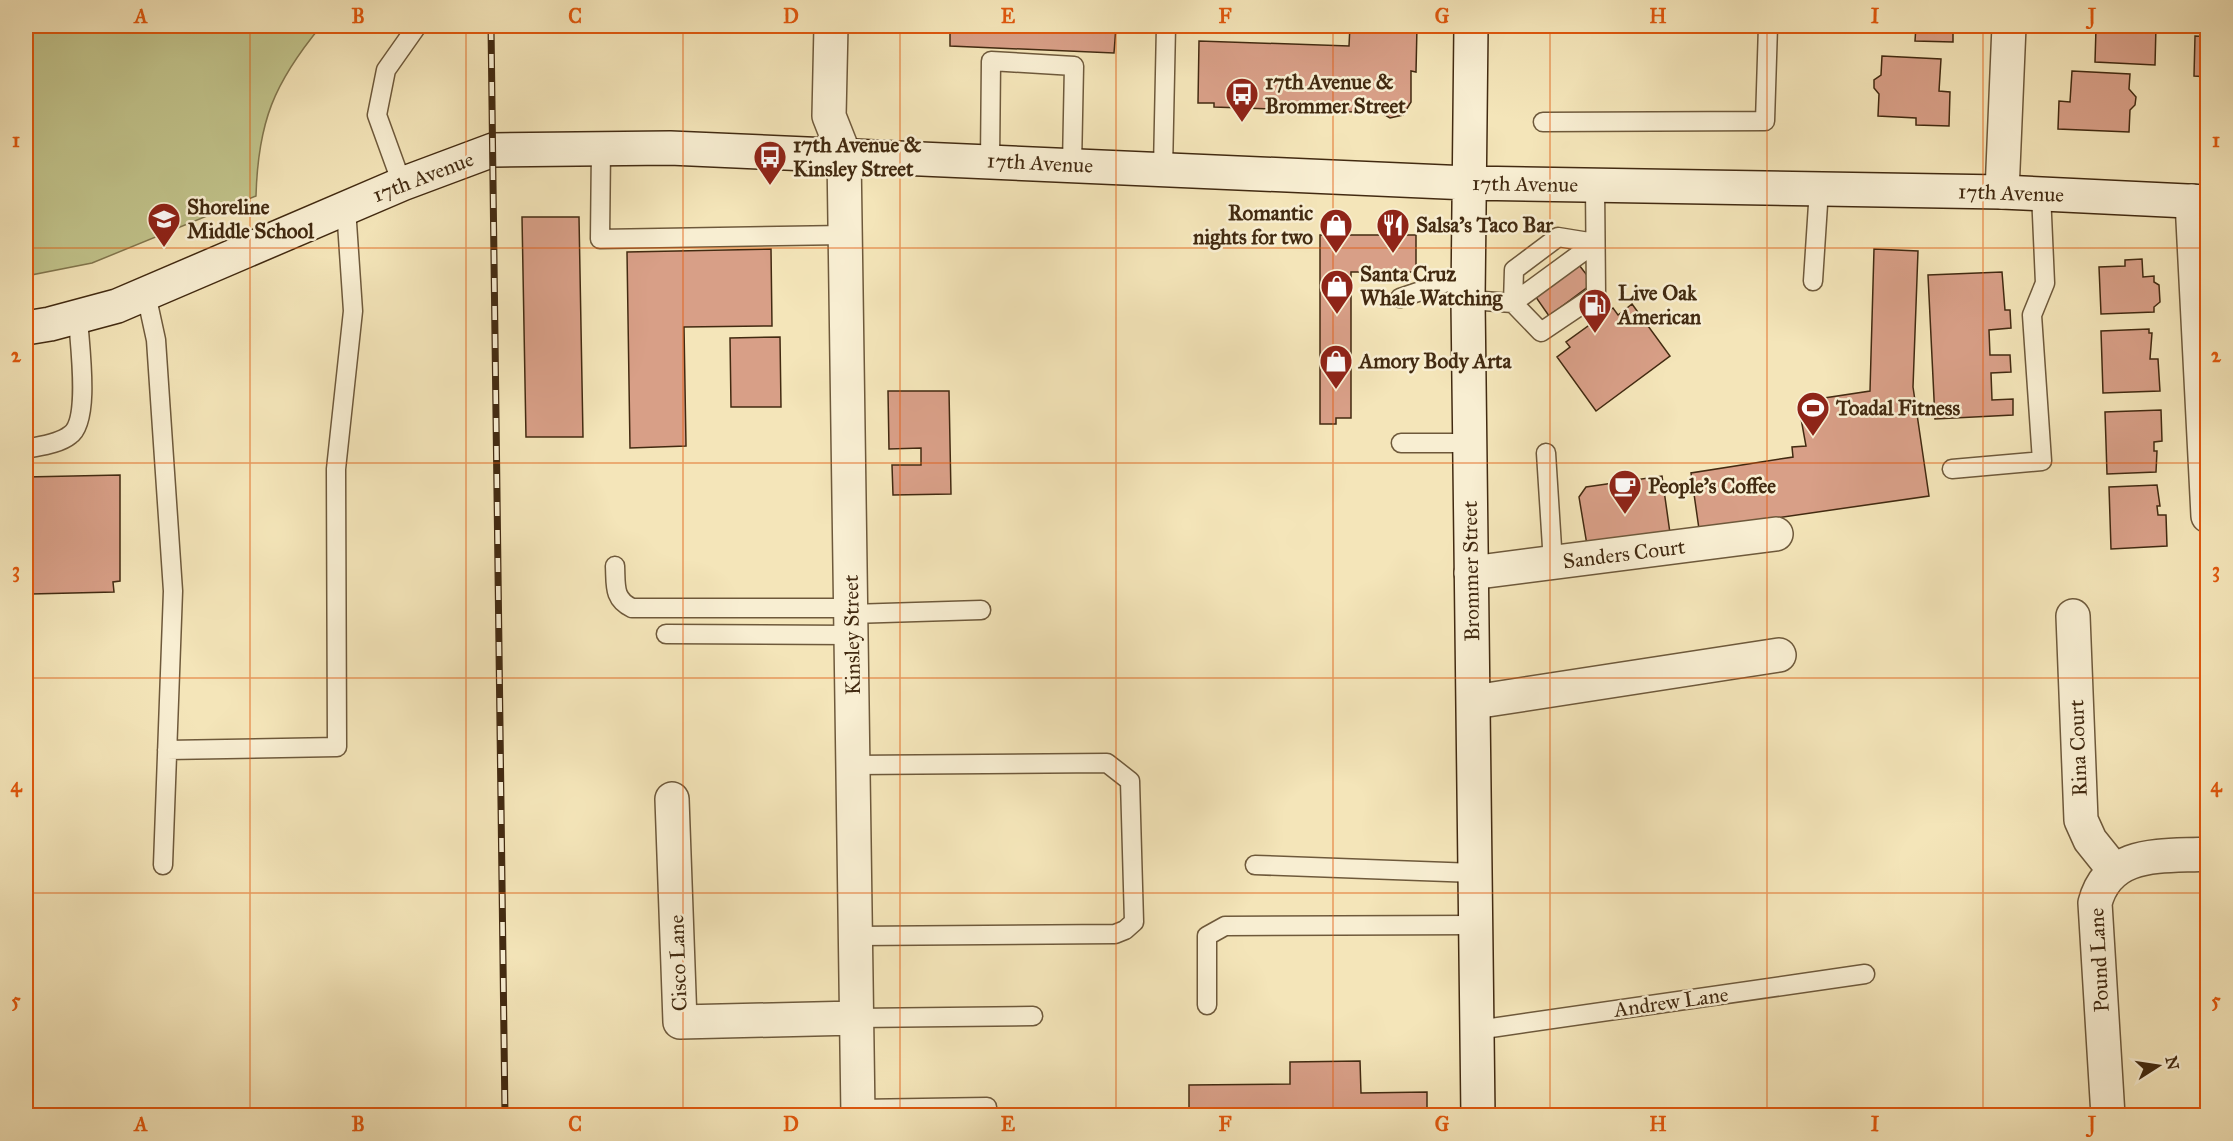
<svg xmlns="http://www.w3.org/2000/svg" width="2233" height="1141" font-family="'IM FELL Great Primer',serif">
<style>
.green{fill:#c1c38b;stroke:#82764e;stroke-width:1.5}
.building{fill:#d89f87;stroke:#422a11;stroke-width:1.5}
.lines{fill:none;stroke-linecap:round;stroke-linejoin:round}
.service-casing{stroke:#6e593b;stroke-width:21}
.minor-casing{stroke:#6e593b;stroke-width:36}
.secondary-casing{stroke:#422a11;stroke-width:36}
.service{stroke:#f8eed2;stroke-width:18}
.minor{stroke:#f8eed2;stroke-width:33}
.secondary{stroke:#f8eed2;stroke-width:33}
.rail-casing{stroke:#422a11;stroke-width:7}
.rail{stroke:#f8eed2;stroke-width:4.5;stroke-dasharray:14;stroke-linecap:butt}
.grid{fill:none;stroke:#e0570c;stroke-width:1.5;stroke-opacity:0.55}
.labels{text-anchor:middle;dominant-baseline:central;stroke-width:5;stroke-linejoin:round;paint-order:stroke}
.poi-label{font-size:21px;font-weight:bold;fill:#422a11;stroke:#f8eed2;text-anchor:start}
.street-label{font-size:21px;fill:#422a11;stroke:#f8eed2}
.neatline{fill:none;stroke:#e0570c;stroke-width:2}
.grid-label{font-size:20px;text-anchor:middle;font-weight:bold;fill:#e0570c}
</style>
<rect width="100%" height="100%" fill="#f4e5b9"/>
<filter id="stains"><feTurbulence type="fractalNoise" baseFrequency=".00333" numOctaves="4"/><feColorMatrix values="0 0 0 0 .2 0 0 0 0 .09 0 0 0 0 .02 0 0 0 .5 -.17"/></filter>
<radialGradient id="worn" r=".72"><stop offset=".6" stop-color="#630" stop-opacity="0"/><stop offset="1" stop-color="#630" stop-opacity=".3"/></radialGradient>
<path class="green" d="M26 26H164L200 29 321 26C274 83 258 122 256 196L92 263 26 276Z"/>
<path class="building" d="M950 26H1116L1114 53 950 46Z
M1350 26H1417L1416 72 1411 71V102L1403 115 1390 118 1382 113 1214 107V103H1198L1199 41 1349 46Z
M1916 26H1953V42L1915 41Z
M2085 26H2156L2155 65 2095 62 2096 28H2085Z
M2195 36 2208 37V77L2194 76Z
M1882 56 1941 59 1939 91 1950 92 1949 126 1916 125V118L1878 116 1879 94 1874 88V80L1881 75Z
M2072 71 2130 74 2129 89 2136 97 2135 105 2130 110 2129 132 2058 129 2059 101 2070 102Z
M522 217H579L583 437H526Z
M1320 235H1416V272H1351V418H1336V424H1320Z
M771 249 772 326 684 327 686 446 630 448 627 252Z
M1874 249 1918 251 1913 387 1929 496 1699 529 1691 473 1793 457 1792 447 1806 446 1800 413 1811 400 1870 391Z
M2142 259 2143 277 2154 276V282L2159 285 2160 302 2154 307V312L2101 314 2099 267 2125 266V260Z
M1576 261 1593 283 1549 316 1533 293Z
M2002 272 2005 310H2010L2011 328 1989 330 1990 355H2010L2011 372 1991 373 1992 400 2013 399V415L1935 419 1928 275Z
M1632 304 1670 356 1596 411 1557 357 1570 347 1566 342 1613 308 1618 315Z
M2149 329V333H2152L2150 359H2158L2160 391 2103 393 2101 331Z
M780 337 781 407H731L730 338Z
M888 391H949L951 494 893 495 892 465H921V448L889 449Z
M2161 410 2162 441 2154 442V451H2157L2156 472 2107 474 2105 412Z
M120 475V581L113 582 114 592 31 594 32 614H26V477Z
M1662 476 1670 533 1587 545 1579 497 1586 487Z
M2157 485 2160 506H2157L2158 515H2166L2167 546 2111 549 2109 487Z
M1360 1061 1361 1093 1427 1092V1116H1189V1085L1290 1084V1062Z"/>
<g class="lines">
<defs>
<path id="service" d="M1543 122 1765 121 1768 26
M601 149 600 239 845 235
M990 161 991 61 1074 66 1072 165
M1163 169 1166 26
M402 184 377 115 386 70 417 26
M1813 281 1819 189
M146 294 156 340 173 591 163 865
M1400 298 1468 275
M1468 300 1513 303 1541 332 1596 295 1595 186
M1513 303 1514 270 1558 237 1595 243
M1513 303 1595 243
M1401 443H1470
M26 449C39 446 59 444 70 435 91 421 79 342 78 317
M1546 453 1553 563
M1952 469 2042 461 2032 315 2045 283 2041 193
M615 566C616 585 613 599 632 608H852
M851 614 981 610
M666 634 852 635
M167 750 337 747 336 469 353 311 346 208
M853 765 1107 763 1130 781 1134 922 1125 930 1115 934 856 936
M1255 865 1475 873
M1207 1005V936L1225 926 1476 925
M856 1018 1033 1016
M1477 1030 1865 974
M858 1109 987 1107"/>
<path id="minor" d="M831 26 829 116 844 154 858 1116
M2002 192 2009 26
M2192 201 2208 516
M1471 573 1776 534
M2073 616 2081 820 2090 840 2114 870
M1474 702 1779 655
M672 799 680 1022 856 1018
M2108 1116 2095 903C2109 849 2163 857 2208 854"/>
<path id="secondary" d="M1471 26 1468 300 1478 1116
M26 328 50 324 117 306 402 184 493 150 670 148 1468 183 2002 192 2208 202"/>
</defs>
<use href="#service" class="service-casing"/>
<use href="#minor" class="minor-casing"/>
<use href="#secondary" class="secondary-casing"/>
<use href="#service" class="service"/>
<use href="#minor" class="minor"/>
<use href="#secondary" class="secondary"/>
<defs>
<path id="rail" d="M491 26 505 1116"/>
</defs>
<use href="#rail" class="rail-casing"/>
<use href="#rail" class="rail"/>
</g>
<path class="grid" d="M250 26V1116M466 26V1116M683 26V1116M900 26V1116M1116 26V1116M1333 26V1116M1550 26V1116M1767 26V1116M1983 26V1116M26 248H2208M26 463H2208M26 678H2208M26 893H2208"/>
<defs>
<symbol id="bus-pin" viewBox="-11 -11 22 30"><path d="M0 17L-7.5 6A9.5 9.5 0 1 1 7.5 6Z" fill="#8f2418" stroke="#f8eed2"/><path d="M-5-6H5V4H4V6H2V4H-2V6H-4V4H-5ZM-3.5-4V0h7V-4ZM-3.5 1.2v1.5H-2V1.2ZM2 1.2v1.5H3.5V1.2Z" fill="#fff"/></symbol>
<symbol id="school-pin" viewBox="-11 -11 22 30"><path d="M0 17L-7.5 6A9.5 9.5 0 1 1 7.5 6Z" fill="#8f2418" stroke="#f8eed2"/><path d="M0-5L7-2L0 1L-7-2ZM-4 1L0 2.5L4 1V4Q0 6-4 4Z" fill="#fff"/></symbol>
<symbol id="shop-pin" viewBox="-11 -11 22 30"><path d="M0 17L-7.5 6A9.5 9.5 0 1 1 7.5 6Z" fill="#8f2418" stroke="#f8eed2"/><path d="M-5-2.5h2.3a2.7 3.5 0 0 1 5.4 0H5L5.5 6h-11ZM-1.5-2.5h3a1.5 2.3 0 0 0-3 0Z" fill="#fff"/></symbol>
<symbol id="restaurant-pin" viewBox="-11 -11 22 30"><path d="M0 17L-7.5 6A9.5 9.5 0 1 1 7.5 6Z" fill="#8f2418" stroke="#f8eed2"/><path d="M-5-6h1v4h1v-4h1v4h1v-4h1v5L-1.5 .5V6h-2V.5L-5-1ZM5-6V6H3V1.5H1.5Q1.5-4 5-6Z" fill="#fff"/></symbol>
<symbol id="fuel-pin" viewBox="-11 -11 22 30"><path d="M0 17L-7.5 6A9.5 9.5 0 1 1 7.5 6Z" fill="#8f2418" stroke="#f8eed2"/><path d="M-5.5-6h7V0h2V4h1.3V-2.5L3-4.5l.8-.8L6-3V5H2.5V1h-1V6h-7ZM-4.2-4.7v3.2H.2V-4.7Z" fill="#fff"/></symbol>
<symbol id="stadium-pin" viewBox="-11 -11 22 30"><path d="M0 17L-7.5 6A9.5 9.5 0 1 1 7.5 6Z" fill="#8f2418" stroke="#f8eed2"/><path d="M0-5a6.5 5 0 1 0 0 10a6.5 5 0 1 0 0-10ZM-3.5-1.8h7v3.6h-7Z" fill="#fff"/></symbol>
<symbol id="cafe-pin" viewBox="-11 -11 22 30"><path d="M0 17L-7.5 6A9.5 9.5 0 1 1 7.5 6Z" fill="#8f2418" stroke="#f8eed2"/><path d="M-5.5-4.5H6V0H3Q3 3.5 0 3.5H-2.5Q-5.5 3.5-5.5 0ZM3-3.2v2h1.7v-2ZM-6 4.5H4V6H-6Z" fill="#fff"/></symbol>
</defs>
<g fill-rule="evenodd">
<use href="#bus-pin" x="1223" y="75" width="38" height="52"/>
<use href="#bus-pin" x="751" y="138" width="38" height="52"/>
<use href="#school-pin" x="145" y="200" width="38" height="52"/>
<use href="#shop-pin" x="1317" y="206" width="38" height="52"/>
<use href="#restaurant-pin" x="1374" y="206" width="38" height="52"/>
<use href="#shop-pin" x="1318" y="267" width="38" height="52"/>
<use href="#fuel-pin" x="1576" y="286" width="38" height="52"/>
<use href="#shop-pin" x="1317" y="342" width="38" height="52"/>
<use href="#stadium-pin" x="1794" y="389" width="38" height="52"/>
<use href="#cafe-pin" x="1606" y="467" width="38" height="52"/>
</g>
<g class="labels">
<g class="poi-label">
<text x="1265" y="82">17th Avenue &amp;<tspan x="1265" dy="24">Brommer Street</tspan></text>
<text x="793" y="145">17th Avenue &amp;<tspan x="793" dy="24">Kinsley Street</tspan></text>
<text x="187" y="207">Shoreline<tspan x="187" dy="24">Middle School</tspan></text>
<text x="1313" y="213" text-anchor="end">Romantic<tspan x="1313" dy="24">nights for two</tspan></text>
<text x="1416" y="225">Salsa's Taco Bar</text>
<text x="1360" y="274">Santa Cruz<tspan x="1360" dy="24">Whale Watching</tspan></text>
<text x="1618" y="293">Live Oak<tspan x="1618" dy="24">American</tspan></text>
<text x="1359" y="361">Amory Body Arta</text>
<text x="1836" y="408">Toadal Fitness</text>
<text x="1648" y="486">People's Coffee</text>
</g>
<g class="street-label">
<text transform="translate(1040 163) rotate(3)">17th Avenue</text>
<text transform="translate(423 177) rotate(-21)">17th Avenue</text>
<text transform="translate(1525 184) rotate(1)">17th Avenue</text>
<text transform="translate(2011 193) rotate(2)">17th Avenue</text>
<text transform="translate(1624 554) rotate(-7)">Sanders Court</text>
<text transform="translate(1471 571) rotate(-91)">Brommer Street</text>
<text transform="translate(852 635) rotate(-91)">Kinsley Street</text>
<text transform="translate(2078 748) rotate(-92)">Rina Court</text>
<text transform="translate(2099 960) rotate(-93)">Pound Lane</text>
<text transform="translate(678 963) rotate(-92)">Cisco Lane</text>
<text transform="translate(1671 1002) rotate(-8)">Andrew Lane</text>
</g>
</g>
<rect width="2233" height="1141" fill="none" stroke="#f4e5b9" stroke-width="66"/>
<g transform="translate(2158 1066) rotate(78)" stroke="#f8eed2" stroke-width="4.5" paint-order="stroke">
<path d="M0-4.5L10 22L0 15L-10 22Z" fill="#422a11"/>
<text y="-9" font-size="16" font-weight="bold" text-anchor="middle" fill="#422a11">N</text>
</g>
<rect x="33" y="33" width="2167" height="1075" class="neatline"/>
<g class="grid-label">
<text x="141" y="23">A</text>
<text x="358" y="23">B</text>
<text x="575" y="23">C</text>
<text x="791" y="23">D</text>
<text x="1008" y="23">E</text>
<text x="1225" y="23">F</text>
<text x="1442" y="23">G</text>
<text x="1658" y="23">H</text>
<text x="1875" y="23">I</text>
<text x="2092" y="23">J</text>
<text x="16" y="147">1</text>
<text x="2216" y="147">1</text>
<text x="16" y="362">2</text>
<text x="2216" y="362">2</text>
<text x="16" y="577">3</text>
<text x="2216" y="577">3</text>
<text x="16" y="792">4</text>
<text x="2216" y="792">4</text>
<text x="16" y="1007">5</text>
<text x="2216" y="1007">5</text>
<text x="141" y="1131">A</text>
<text x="358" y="1131">B</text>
<text x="575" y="1131">C</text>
<text x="791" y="1131">D</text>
<text x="1008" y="1131">E</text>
<text x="1225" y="1131">F</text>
<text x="1442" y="1131">G</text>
<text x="1658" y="1131">H</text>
<text x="1875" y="1131">I</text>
<text x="2092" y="1131">J</text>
</g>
<rect width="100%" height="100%" filter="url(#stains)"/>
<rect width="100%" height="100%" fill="url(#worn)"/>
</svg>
